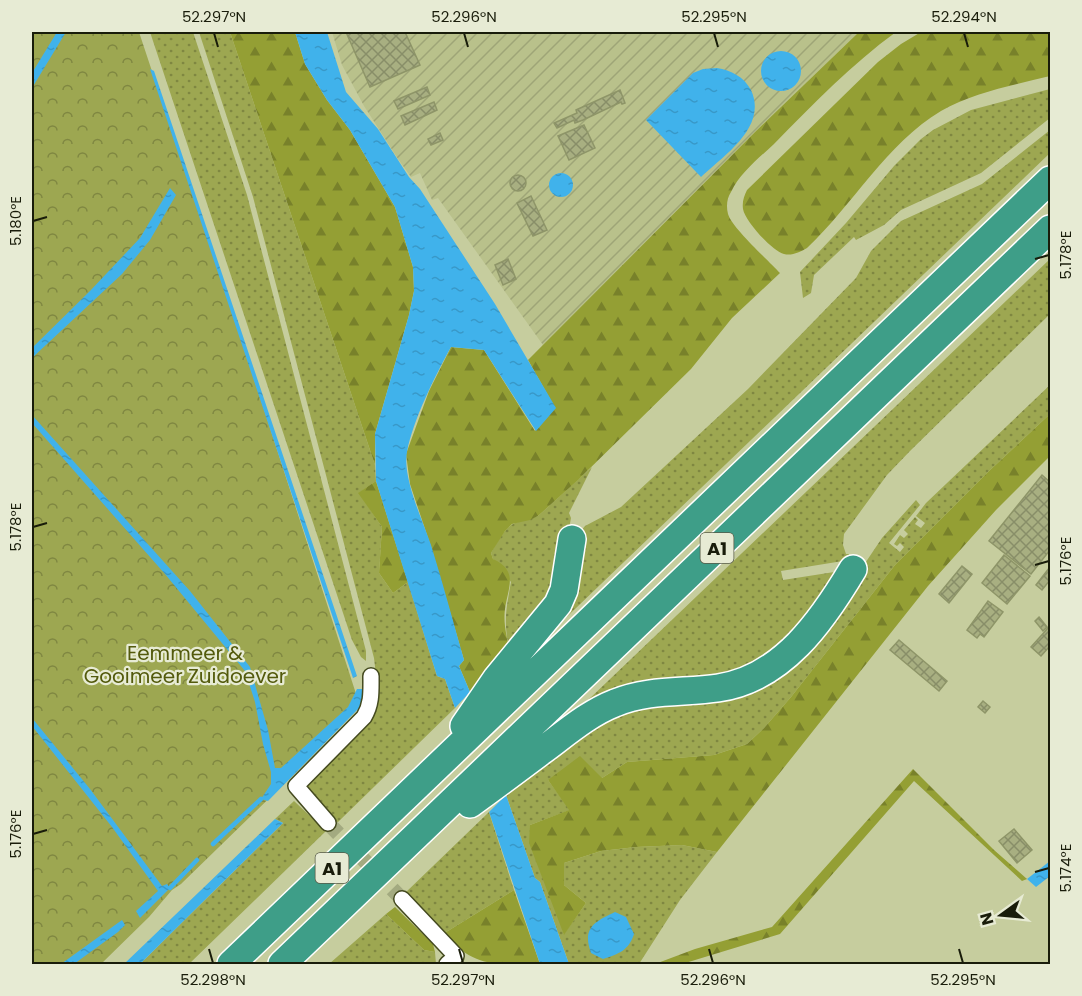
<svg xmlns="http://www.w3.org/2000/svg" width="1082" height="996" font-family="Poppins,sans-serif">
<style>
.industrial{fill:url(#industrial-furrows)}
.grass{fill:url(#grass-dots)}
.forest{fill:url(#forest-firs)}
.park{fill:url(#park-crowns)}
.water{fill:url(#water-ripples)}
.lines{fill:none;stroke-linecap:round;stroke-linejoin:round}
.stream{stroke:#40b2eb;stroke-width:4.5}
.building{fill:url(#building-cross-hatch);stroke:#8e9568;stroke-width:1.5}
.minor-tunnel{stroke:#a3aa80;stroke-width:15;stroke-dasharray:15 8;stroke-linecap:butt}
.minor-casing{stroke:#454b20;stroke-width:18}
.motorway-casing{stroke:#fff;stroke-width:30}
.minor{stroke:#fff;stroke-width:15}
.motorway{stroke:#3e9e88;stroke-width:27}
.ticks{fill:none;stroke:#191c0a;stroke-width:2}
.labels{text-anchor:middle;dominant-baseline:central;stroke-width:4.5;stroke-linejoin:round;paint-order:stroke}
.shield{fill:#e7ebd4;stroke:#575a47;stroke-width:1.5}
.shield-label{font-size:18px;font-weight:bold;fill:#191c0a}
.park-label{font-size:20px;fill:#535a0c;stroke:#e7ebd4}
.neatline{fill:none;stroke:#191c0a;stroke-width:2}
.ticks-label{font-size:15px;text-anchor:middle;fill:#191c0a}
</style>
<defs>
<pattern id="industrial-furrows" width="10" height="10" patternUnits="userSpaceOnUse" patternTransform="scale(1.5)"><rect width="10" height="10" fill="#b9c18b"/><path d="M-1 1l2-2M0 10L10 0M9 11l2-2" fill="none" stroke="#9ea577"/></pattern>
<pattern id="grass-dots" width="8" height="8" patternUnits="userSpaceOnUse" patternTransform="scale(1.5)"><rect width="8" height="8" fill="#9da751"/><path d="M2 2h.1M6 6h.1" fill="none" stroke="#7f8741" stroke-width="1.8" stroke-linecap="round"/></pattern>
<pattern id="forest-firs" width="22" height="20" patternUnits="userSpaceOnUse" patternTransform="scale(1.5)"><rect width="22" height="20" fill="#949f34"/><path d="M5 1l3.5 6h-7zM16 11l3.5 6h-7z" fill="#78812a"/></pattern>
<pattern id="park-crowns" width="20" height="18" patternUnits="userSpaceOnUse" patternTransform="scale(1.5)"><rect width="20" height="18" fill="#9da751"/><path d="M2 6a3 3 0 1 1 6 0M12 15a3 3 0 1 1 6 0" fill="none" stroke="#7f8741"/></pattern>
<pattern id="water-ripples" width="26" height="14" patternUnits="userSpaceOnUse" patternTransform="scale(1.5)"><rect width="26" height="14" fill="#40b2eb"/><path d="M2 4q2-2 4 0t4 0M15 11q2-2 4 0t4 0" fill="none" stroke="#3898c8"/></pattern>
<pattern id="building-cross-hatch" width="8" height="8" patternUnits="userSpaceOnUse" patternTransform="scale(1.5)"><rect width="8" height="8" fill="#a8af81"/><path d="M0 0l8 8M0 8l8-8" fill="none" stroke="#888e68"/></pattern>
</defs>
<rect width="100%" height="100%" fill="#c6cd9e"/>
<path class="industrial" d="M332 32H859L755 132 543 345 438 198 432 200 420 173 411 177 398 159 364 106 342 65Z"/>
<path class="grass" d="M150 32H193L247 195 366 651V661L361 657 352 640Z
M199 32H230L375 465 376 481 359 493 382 527 379 573 393 593 408 582 437 676 445 679 455 708 337 823 307 790 311 776 357 731 376 675 374 658 253 197Z
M1050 89V118L981 173 901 210 884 225 856 240 854 237 814 275 811 293 803 298 800 272 846 223 894 166 921 139 933 130 971 110Z
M1050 130V153L525 657 580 532 585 526 621 507 748 389 856 278 871 251 901 221 982 184Z
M1050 259V314L910 451 887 475 844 534 843 545 846 554H849V560L781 571 783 580 847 570 768 665 678 686 542 744Z
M1050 385V414L988 472 895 565 791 697 764 728 747 744 714 755 627 762 602 778 548 780 570 810 530 825 564 934 586 903 564 885V863L601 851 636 847 682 845 717 852 680 900 639 964H569L540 882 535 878 506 795 539 765 615 711 718 694 839 602 882 538 916 500 920 505 889 543 900 552 904 547 900 543 897 546 894 544 900 535 904 538 908 534 904 530 915 517 918 520 915 524 921 528 925 523 916 516 926 503Z
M592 467 569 513 571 518 560 579 510 652C503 623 506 610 511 582L493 559 491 553C497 543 504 528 515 523 523 520 530 520 538 516Z
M294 801 326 831 189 964H140L283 823 275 819Z
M489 812 514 890 443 934 404 894Z
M386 914 424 950 435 952 436 964H329Z"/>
<path class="forest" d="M230 32H295L305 64 327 100 350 130 395 207 413 267 414 291 409 315 375 434V465Z
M859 32H896C852 64 813 104 774 144 759 158 740 173 731 192 727 198 726 206 728 214 732 228 769 261 780 273L732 318 691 369 578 480 538 516 530 520 512 524 505 531 491 553 493 559C519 571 508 587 505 609 503 623 507 638 510 652L473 694 470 692 459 666 464 660 431 547 410 484 406 454 429 391 451 347 484 350 535 431 555 408 528 360 755 132Z
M921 32H1050V76C1014 85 974 92 941 111 886 144 853 205 807 248 800 252 792 256 784 254 772 251 745 221 743 209 742 202 744 196 747 190L878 62 901 44Z
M1050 414V456L996 510 928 586 717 852 682 845 636 847 601 851 564 863V885L586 903 564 935 529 843 530 825 569 810 548 780 580 756 602 778 627 762 714 755 747 744 764 728 791 697 895 565 988 472Z
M376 481 408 582 393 593 379 573 382 527 358 493Z
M913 769 994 850 1027 879 1022 881 914 781 780 934 682 964H655L695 949 772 927Z
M514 890 540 964C495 964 477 969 443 934Z
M395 907 433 944 435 952 424 950 386 914Z"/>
<path class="park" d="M32 32H139L261 400 359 703 291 777 181 884 172 890 149 917 101 964H32Z"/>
<path class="water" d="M57 32H66L32 88V73Z
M295 32H327L346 92 378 129 409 177 420 189 495 304 556 408 536 431 484 350 451 347C435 376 413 420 407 452 402 477 423 521 431 545 443 583 453 622 464 660L459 666 470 692 455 708 445 679 437 676 376 481 375 434 409 315 414 291 413 267 395 207 350 130 327 100 305 64Z
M761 71a20 20 0 1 1 40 0a20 20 0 1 1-40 0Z
M717 68C731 70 744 77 751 90 768 127 724 155 701 177L646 120 693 73 703 69Z
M150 69 154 71 357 676 353 678Z
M549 185a12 12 0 1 1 24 0a12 12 0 1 1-24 0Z
M170 188 176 195 150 240 122 274 32 358V348L90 291 140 238Z
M32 415 190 591 250 667 268 730 275 768H281L348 707 357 689H362V705L268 801 261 799 271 784V772L263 744 255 702 245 671 165 574 32 423Z
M32 718 90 789 162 886 167 884 170 888 140 918 136 911 158 891 112 827 32 726Z
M506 795 535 878 540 882 569 964H540L489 812Z
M275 819 283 823 140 964H124Z
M1050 861V876L1036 887 1027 879Z
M615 912 626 917 634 934C629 950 619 954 603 959L591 953C582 928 594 922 615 912Z
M122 920 125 925 118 932 74 964H61Z"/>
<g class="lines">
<path class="stream" d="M213 844 261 799
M170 888 197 860"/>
</g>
<path class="building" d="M346 32H405L420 65 370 87Z
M427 87 430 95 398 109 394 101Z
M620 90 625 103 622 104 621 102 583 120 575 123 574 120 557 128 554 123 577 113 576 110Z
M434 102 437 110 405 125 401 116Z
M584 125 595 148 569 160 558 136Z
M440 133 443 140 431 145 428 139Z
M510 183a8 8 0 1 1 16 0a8 8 0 1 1-16 0Z
M531 196 547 230 533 236 517 203Z
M508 259 516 279 503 285 495 265Z
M1042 475 1050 482V550L1031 574 989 541Z
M1004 555 1030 576 1007 604 982 583Z
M962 566 972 574 949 603 939 594Z
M1050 567V580L1042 590 1036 585Z
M988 601 1003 612 984 637 980 634 977 638 967 630Z
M1039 617 1047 627 1043 631 1035 621Z
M1048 628 1050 630V646L1041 656 1031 647Z
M899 640 947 681 939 691 890 650Z
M983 701 990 707 985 713 978 707Z
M1014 829 1032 850 1017 863 999 841Z"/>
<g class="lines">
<path class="minor-tunnel" d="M328 823 402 899"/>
<defs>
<path id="minor" d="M328 823 296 786 364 717C372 704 371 691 371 676
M402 899 456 956 447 964"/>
<path id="motorway" d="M464 726 497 678 558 604 564 590 572 539
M470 804C495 786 519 768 543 750 566 733 589 713 615 703 649 689 684 693 718 688 782 679 822 621 853 569
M231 964 1050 180
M282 964 1050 229"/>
</defs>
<use href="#minor" class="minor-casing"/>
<use href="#motorway" class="motorway-casing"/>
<use href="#minor" class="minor"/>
<use href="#motorway" class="motorway"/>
</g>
<path class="ticks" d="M214 33 218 47M464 33 468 47M714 33 718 47M964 33 968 47M33 221 47 217M1035 259 1049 255M33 527 47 523M1035 565 1049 561M33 834 47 830M1035 872 1049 868M209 949 213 963M459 949 463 963M709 949 713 963M959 949 963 963"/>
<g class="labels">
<g class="shield">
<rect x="700.5" y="533" width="33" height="30" rx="4.5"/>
<rect x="315.5" y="853" width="33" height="30" rx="4.5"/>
</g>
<g class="shield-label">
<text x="717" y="548">A1</text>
<text x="332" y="868">A1</text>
</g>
<g class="park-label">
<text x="185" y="653">Eemmeer &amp;<tspan x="185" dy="23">Gooimeer Zuidoever</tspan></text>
</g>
</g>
<rect width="1082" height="996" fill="none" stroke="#e7ebd4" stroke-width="66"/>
<g transform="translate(1001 915) rotate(255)" stroke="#e7ebd4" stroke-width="4.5" paint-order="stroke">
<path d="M0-4.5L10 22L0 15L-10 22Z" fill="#191c0a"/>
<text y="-9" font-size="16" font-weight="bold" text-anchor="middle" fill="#191c0a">N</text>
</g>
<rect x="33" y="33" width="1016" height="930" class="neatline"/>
<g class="ticks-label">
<text x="214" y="22">52.297°N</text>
<text x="464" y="22">52.296°N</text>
<text x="714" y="22">52.295°N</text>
<text x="964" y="22">52.294°N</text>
<text transform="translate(16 221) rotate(-90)" y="5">5.180°E</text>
<text transform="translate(1066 255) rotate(-90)" y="5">5.178°E</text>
<text transform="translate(16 527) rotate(-90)" y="5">5.178°E</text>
<text transform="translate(1066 561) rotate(-90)" y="5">5.176°E</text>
<text transform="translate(16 834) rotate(-90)" y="5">5.176°E</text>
<text transform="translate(1066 868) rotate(-90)" y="5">5.174°E</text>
<text x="213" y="985">52.298°N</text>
<text x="463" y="985">52.297°N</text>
<text x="713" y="985">52.296°N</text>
<text x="963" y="985">52.295°N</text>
</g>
</svg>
